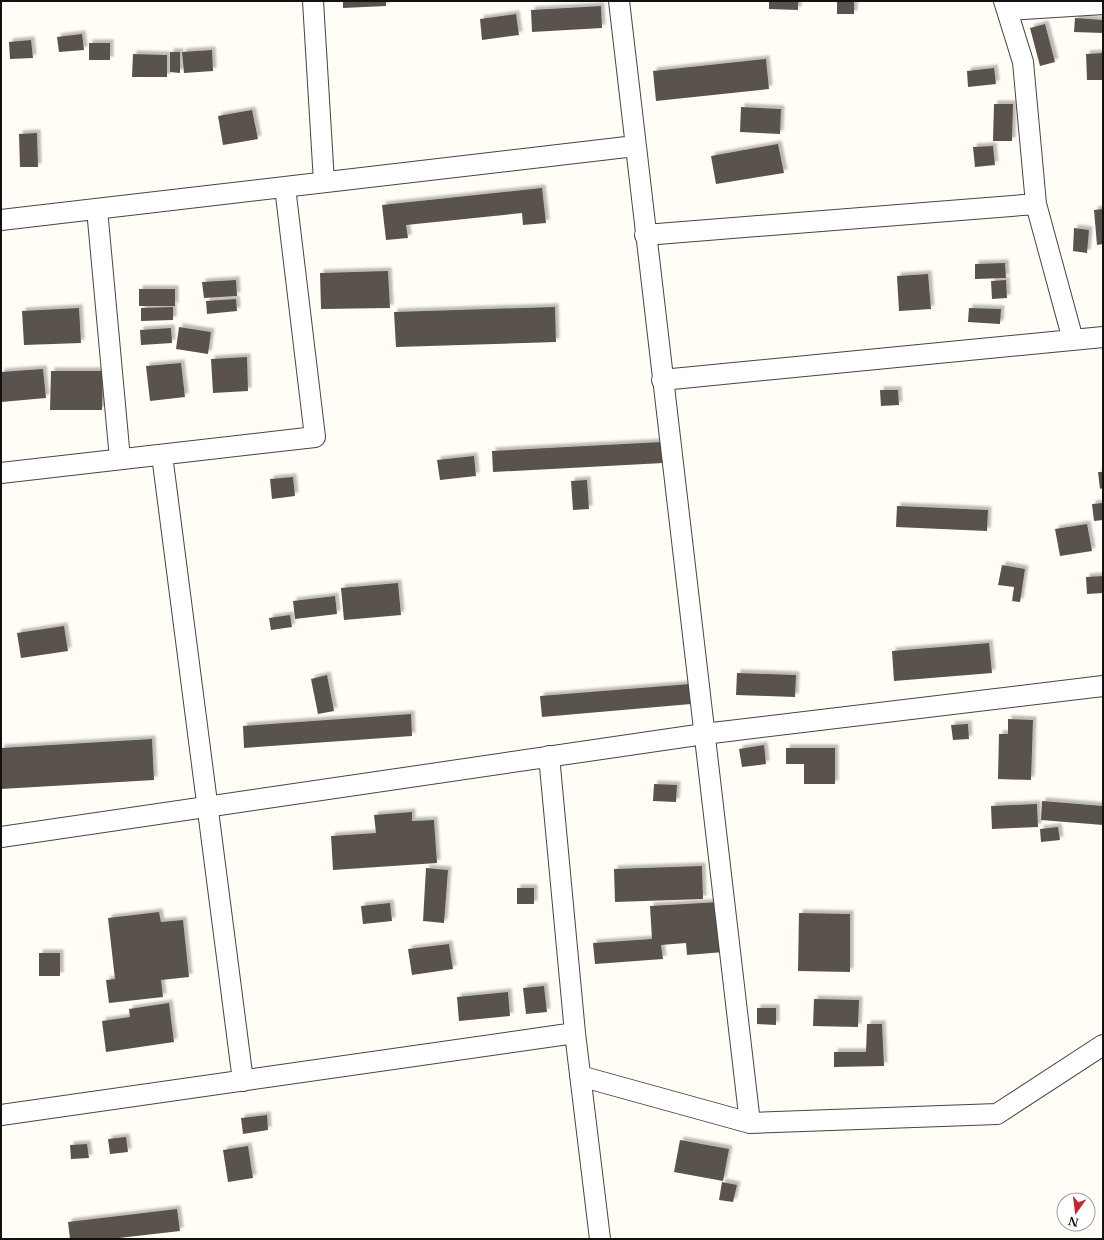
<svg xmlns="http://www.w3.org/2000/svg" width="1104" height="1240" font-family="'Libre Baskerville',serif">
<style>
.building{fill:#5a524d;filter:url(#shadow)}
.lines{fill:none;stroke-linecap:round;stroke-linejoin:round}
.street-casing{stroke:#444;stroke-width:22}
.street{stroke:#fff;stroke-width:20}
</style>
<defs>
<filter id="shadow"><feDropShadow dx="3.5" dy="-3.5" stdDeviation="1" flood-color="#0004"/></filter>
</defs>
<rect width="100%" height="100%" fill="#fffdf5"/>
<path class="building" d="M343 1H386V6L343 8Z
M769 1H798V10L769 9Z
M837 1H854V14H837Z
M601 6 602 28 532 32 531 10Z
M516 14 519 35 482 40 480 19Z
M1075 18 1103 20V33L1074 32Z
M1045 24 1055 62 1040 66 1030 28Z
M82 34 84 50 59 52 57 37Z
M31 40 33 58 10 59 9 42Z
M89 43H110V60H89Z
M212 50 213 71 184 73 182 52Z
M170 52H180V73L170 72Z
M1103 53V80H1087L1086 54Z
M133 54 167 55V77H132Z
M766 59 769 89 656 101 653 71Z
M994 68 996 84 968 87 967 71Z
M994 104H1013L1012 141H993Z
M741 107 781 109 780 134 740 132Z
M252 110 258 139 223 145 218 116Z
M37 133 38 167H20L19 134Z
M778 144 784 173 716 184 711 156Z
M993 146 995 165 975 167 973 147Z
M542 188 546 223 523 225 522 213 406 225 408 238 386 240 382 205Z
M1103 209V244L1097 245 1094 210Z
M1074 228 1089 230 1087 253 1073 251Z
M1005 263 1006 278 975 279V264Z
M388 271 390 308 321 309 320 273Z
M928 274 931 309 899 311 897 276Z
M236 280 237 296 204 298 202 282Z
M1006 280 1007 298 992 299 991 281Z
M139 289H175V306H139Z
M236 299 237 311 207 314 206 301Z
M173 307V320L141 321V308Z
M555 307 556 342 396 347 394 312Z
M79 308 81 343 24 345 22 311Z
M969 308 1001 309 1000 324 968 322Z
M179 327 211 332 208 354 176 349Z
M171 328 172 343 141 345 140 330Z
M247 357 248 391 213 393 211 359Z
M181 363 185 397 150 401 146 366Z
M43 369 46 398 1 402V372Z
M51 371H103L102 410H50Z
M880 390H898L899 405 881 406Z
M662 442 663 463 493 472 492 451Z
M474 456 476 476 440 480 437 460Z
M1098 472H1103V488L1100 489Z
M293 477 295 496 272 499 270 479Z
M587 480 589 509 573 510 571 481Z
M1103 503V520L1094 521 1092 504Z
M897 506 988 510 987 531 896 527Z
M1087 524 1092 551 1060 556 1055 529Z
M1002 565 1025 569 1020 602 1012 601 1014 587 998 585Z
M1103 576V593L1087 594 1086 577Z
M398 583 401 615 344 620 341 588Z
M335 596 337 614 295 619 293 601Z
M290 615 292 627 271 630 269 618Z
M64 626 68 651 21 658 17 633Z
M989 643 992 673 894 681 892 651Z
M737 673 796 675 795 697 736 695Z
M327 675 334 711 318 714 311 679Z
M690 684 691 704 542 717 540 696Z
M411 714 412 736 244 748 243 726Z
M1008 719 1033 720 1031 780 998 779 999 734H1008Z
M968 724 969 739 953 740 951 725Z
M152 739 154 780 1 789V748Z
M764 745 766 764 742 767 739 749Z
M786 748H835V784H804V764H786Z
M654 784 677 785 676 802 653 801Z
M1042 801 1103 806V825L1041 820Z
M1037 804 1038 827 992 829 991 806Z
M412 812V821L434 820 437 863 333 870 331 836 376 833 374 815Z
M1058 827 1060 840 1041 842 1040 829Z
M702 866 703 899 615 902 614 869Z
M426 868 448 870 444 923 423 921Z
M517 888H534V904H517Z
M720 902 724 952 687 955 686 943 661 945 663 959 595 964 593 943 652 939 650 906Z
M390 903 392 921 363 924 361 906Z
M159 912 161 922 183 920 189 977 161 980 163 997 109 1003 106 980 115 979 108 918Z
M799 913 850 914V972L798 971Z
M449 944 453 969 412 975 408 949Z
M39 953H60V976H39Z
M544 986 547 1012 526 1014 523 988Z
M508 992 510 1016 459 1021 457 997Z
M814 999 859 1000 858 1027 813 1026Z
M169 1003 174 1042 106 1052 102 1021 130 1017 129 1009Z
M757 1008H776V1025L757 1024Z
M867 1024H882L884 1066 834 1067V1052H866Z
M267 1115 268 1130 243 1134 241 1118Z
M126 1137 128 1152 110 1154 108 1139Z
M680 1140 729 1149 723 1181 674 1172Z
M87 1144 89 1158 71 1159 70 1145Z
M248 1146 253 1178 228 1182 223 1150Z
M722 1182 737 1185 733 1202 719 1200Z
M177 1209 180 1231 110 1239H70L68 1222Z"/>
<g class="lines">
<defs>
<path id="street" d="M313 1 324 182
M619 1 750 1123
M1007 10 1103 4
M1036 204 1073 340
M97 209 120 459
M1 220 635 146
M645 235 1036 204 1023 62 1004 1
M662 380 1103 337
M162 455 243 1081
M1 473 315 437 285 187
M549 756 575 1033 600 1239
M1 837 704 734 1103 686
M580 1076 750 1123 997 1114 1103 1045
M1 1115 575 1033"/>
</defs>
<use href="#street" class="street-casing"/>
<use href="#street" class="street"/>
</g>
<rect width="1104" height="1240" fill="none" stroke="#111111" stroke-width="4"/>
<g transform="translate(1076 1212) rotate(194)"><circle r="19" fill="#ffffff" stroke="#a0a0a0"/>
<path d="M0-3L7 15L0 10L-7 15Z" fill="#c4262e"/>
<text y="-6" font-size="11" font-weight="bold" text-anchor="middle" fill="#111111">N</text>
</g>
</svg>
